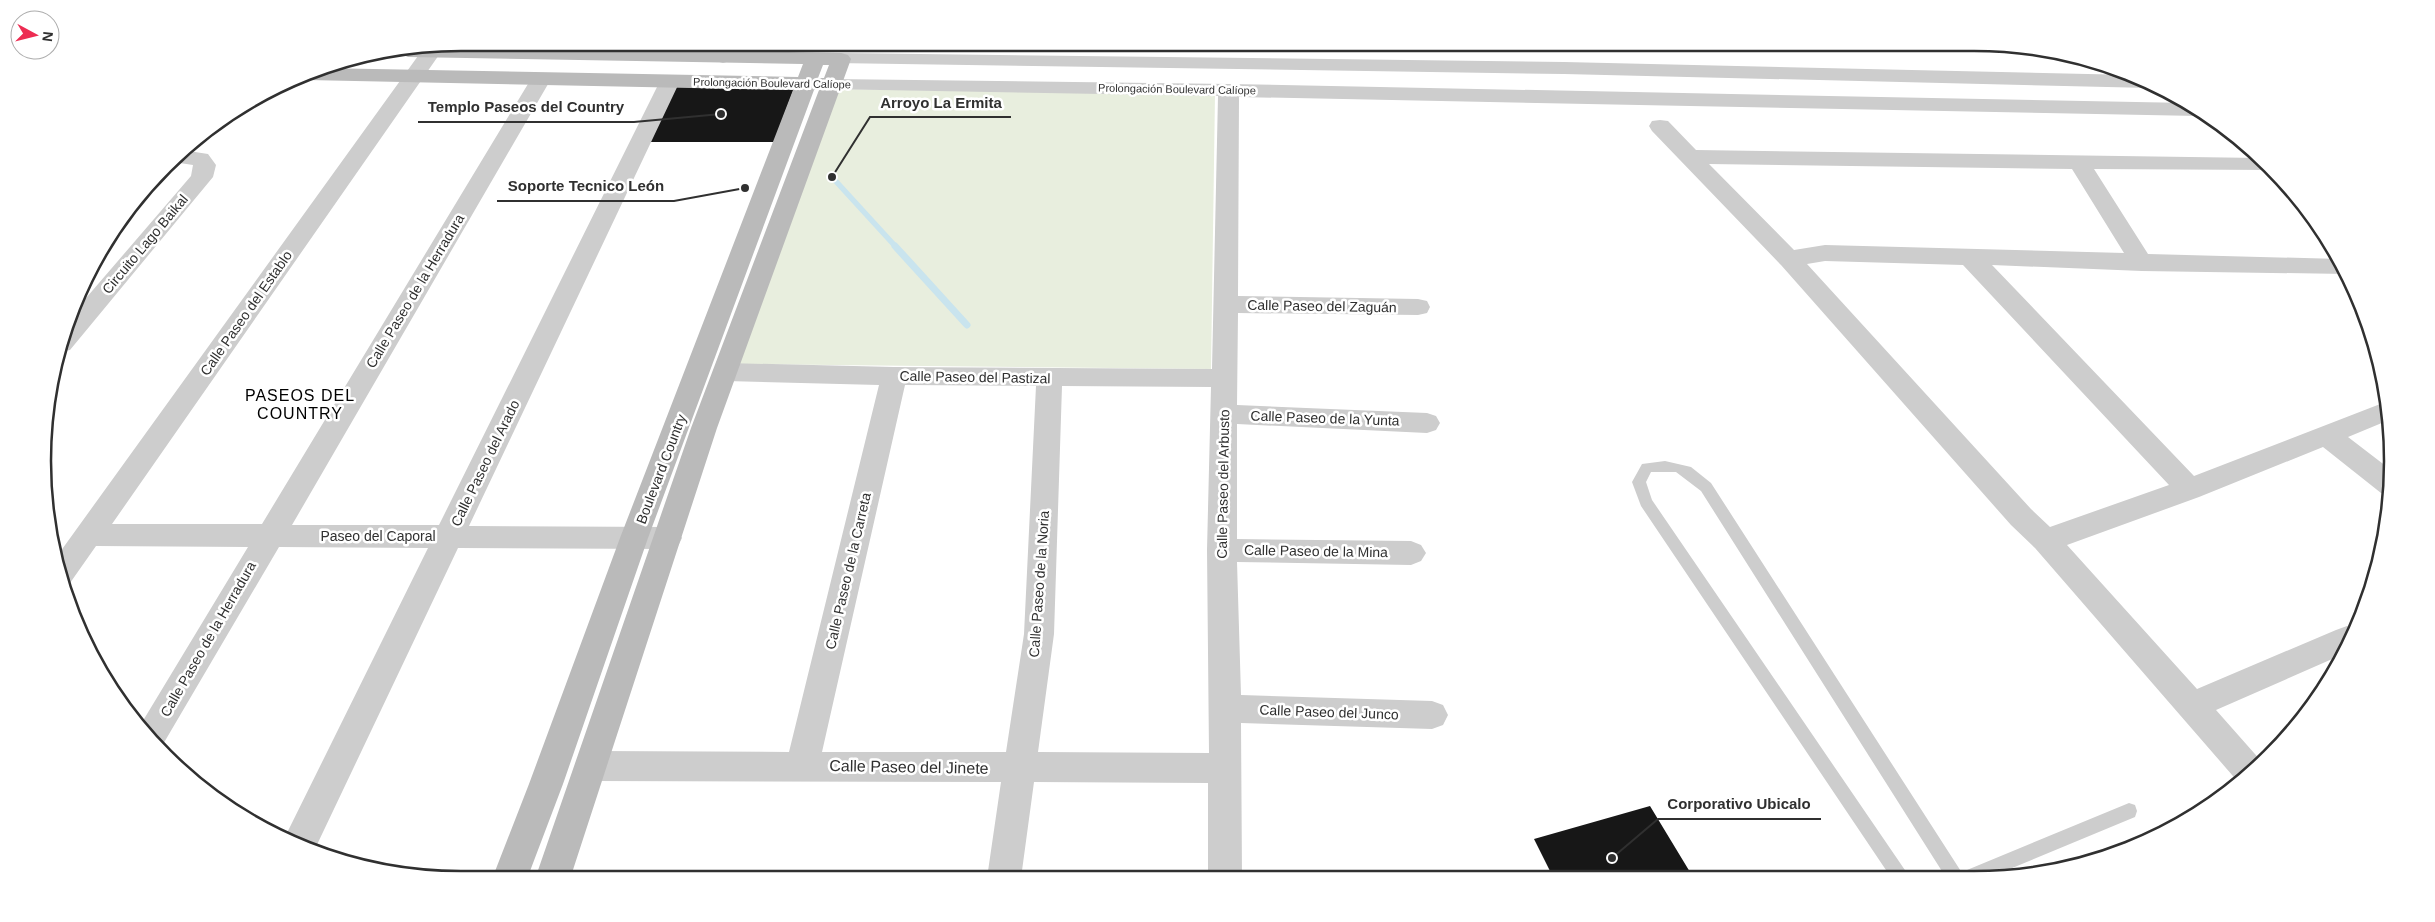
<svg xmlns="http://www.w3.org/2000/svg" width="2435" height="922" font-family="Helvetica,sans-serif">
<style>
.green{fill:#e8eede}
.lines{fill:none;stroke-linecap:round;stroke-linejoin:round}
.stream-far1{stroke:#c9e4ee;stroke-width:5.5}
.stream{stroke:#c9e4ee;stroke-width:7}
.building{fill:#171717}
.lane{fill:#cdcdcd;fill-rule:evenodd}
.street{fill:#cdcdcd;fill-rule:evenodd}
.secondary{fill:#bababa;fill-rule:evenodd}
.labels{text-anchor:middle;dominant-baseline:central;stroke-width:5;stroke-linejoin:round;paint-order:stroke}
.far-street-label{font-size:11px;fill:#303030;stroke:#fff}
.street-label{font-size:14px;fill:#303030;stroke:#fff}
.quarter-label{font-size:16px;letter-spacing:1px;fill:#000;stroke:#fff}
.near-street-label{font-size:16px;fill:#303030;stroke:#fff}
.rim{fill:none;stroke:#303030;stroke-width:2.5}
.leader{fill:none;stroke:#303030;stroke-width:2}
.callout-dot{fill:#303030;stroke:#fff;stroke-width:2}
.callout-label{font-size:15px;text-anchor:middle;font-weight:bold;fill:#303030;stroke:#fff;stroke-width:5;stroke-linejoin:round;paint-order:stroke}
</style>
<rect width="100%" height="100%" fill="#fff"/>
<path class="green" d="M837 89 1215 94 1211 369 736 364Z"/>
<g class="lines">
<path class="stream-far1" d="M832 177 896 247"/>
<path class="stream" d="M895 246 967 325"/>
</g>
<path class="building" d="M671 84 795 86 774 142H645Z
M1650 806 1693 877H1553L1534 839Z"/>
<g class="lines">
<path class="lane" d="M1665 461 1691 467 1711 483 1964 876H1945L1701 491 1676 472H1651L1646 482 1652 500 1909 876H1890L1641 506 1632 482 1642 464Z
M2129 803 2135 805 2137 811 2135 817 1993 876H1964L1967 870Z"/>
<path class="street" d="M720 42H740L730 61 723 63 716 61 713 57Z
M435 47 441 52 112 524H262L531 79 534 75 541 73 548 75 551 79 292 525H439L660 81 663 77 670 75 677 77 680 81 469 526 668 527 678 530 682 538 678 546 668 549 458 548 314 851 284 839 428 548 279 547 162 746 141 724 248 547 96 546 70 583 64 586 55 559 423 49Z
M841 53 1564 62 2132 75 2158 85 2150 88 1564 74 834 63 831 59 834 55Z
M832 79 1229 84 2188 103 2205 115 2198 116 1239 97 1238 296 1418 299 1427 301 1430 307 1427 313 1418 315 1238 313 1237 405 1427 413 1436 416 1440 423 1436 430 1427 433 1237 424V539L1411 541 1421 545 1426 553 1421 561 1411 565 1237 562 1241 695 1432 701 1443 705 1448 715 1443 725 1432 729 1241 723 1242 878H1208V783L1034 782 1021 878H987L1001 782 593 781 581 777 577 766 581 755 593 751 789 752 879 385 726 381 717 379 713 372 717 365 726 363 894 367 1212 369 1218 96 825 89 822 85 825 81ZM905 385 1036 386 1024 634 1006 752H822ZM1062 386 1211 387 1207 550 1209 753 1038 752 1054 634Z
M1660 120 1668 121 1696 150 2260 158 2273 170 2094 169 2148 254 2340 259 2347 274 2142 271 1992 265 2194 476 2388 401 2389 420 2348 437 2391 470 2390 496 2381 493 2323 447 2199 497 2067 545 2197 689 2336 630 2347 626 2352 628 2339 656 2216 710 2262 762 2250 775 2239 783 2035 548 2011 525 1781 265 1652 131 1649 126 1652 121ZM1709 164 2072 169 2124 253 1825 245 1794 250ZM1825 261 1963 265 2169 485 2050 527 2031 509 1807 264Z
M182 150 208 154 216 165 213 177 70 350 59 352 68 319 191 176 193 165 173 162Z"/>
<path class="secondary" d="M442 46 841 53 848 55 851 59 717 428 570 879H535L691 428 819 90H814L648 538 563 784 527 879H492L529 784 620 538 793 90 307 80 299 77 319 68 798 77 803 64 408 57 399 53ZM823 65H829L824 78H818Z"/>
</g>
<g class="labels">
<g class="far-street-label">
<text transform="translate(772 83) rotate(1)">Prolongación Boulevard Calíope</text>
<text transform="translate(1177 89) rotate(1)">Prolongación Boulevard Calíope</text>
</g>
<g class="street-label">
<text transform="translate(145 244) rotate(-50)">Circuito Lago Baikal</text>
<text transform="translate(415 291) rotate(-59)">Calle Paseo de la Herradura</text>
<text transform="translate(1322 306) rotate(1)">Calle Paseo del Zaguán</text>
<text transform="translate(246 313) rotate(-55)">Calle Paseo del Establo</text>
<text transform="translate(975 377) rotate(1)">Calle Paseo del Pastizal</text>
<text transform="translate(1325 418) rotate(2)">Calle Paseo de la Yunta</text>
<text transform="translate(485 463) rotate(-64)">Calle Paseo del Arado</text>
<text transform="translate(661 469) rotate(-69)">Boulevard Country</text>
<text transform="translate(1223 484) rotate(-89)">Calle Paseo del Arbusto</text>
<text x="378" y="536">Paseo del Caporal</text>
<text transform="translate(1316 551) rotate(1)">Calle Paseo de la Mina</text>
<text transform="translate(848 571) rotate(-77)">Calle Paseo de la Carreta</text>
<text transform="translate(1039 584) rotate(-86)">Calle Paseo de la Noria</text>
<text transform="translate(208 639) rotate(-60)">Calle Paseo de la Herradura</text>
<text transform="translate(1329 712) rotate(2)">Calle Paseo del Junco</text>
</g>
<g class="quarter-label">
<text x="300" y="395">PASEOS DEL<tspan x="300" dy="18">COUNTRY</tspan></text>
</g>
<g class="near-street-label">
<text transform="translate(909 767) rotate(1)">Calle Paseo del Jinete</text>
</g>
</g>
<path d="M0 0H2435V922H0ZM461 51H1974A410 410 0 0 1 2384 461V461A410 410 0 0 1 1974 871H461A410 410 0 0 1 51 461V461A410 410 0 0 1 461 51Z" fill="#fff" fill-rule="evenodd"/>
<path class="rim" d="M461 51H1974A410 410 0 0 1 2384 461V461A410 410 0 0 1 1974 871H461A410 410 0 0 1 51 461V461A410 410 0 0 1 461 51Z"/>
<path class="leader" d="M832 177L870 117H1011M721 114L634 122H418M745 188L674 201H497M1612 858L1658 819H1821"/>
<g class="callout-dot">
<circle cx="832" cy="177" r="5"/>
<circle cx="721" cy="114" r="5"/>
<circle cx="745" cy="188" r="5"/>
<circle cx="1612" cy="858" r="5"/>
</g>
<g class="callout-label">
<text x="941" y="108">Arroyo La Ermita</text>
<text x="526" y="112">Templo Paseos del Country</text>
<text x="586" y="191">Soporte Tecnico León</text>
<text x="1739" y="809">Corporativo Ubicalo</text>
</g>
<g transform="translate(35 35) rotate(97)"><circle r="24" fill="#ffffff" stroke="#acacac"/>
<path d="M0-4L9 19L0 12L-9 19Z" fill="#ed2c52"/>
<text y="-8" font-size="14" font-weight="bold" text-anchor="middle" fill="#303030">N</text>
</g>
</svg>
